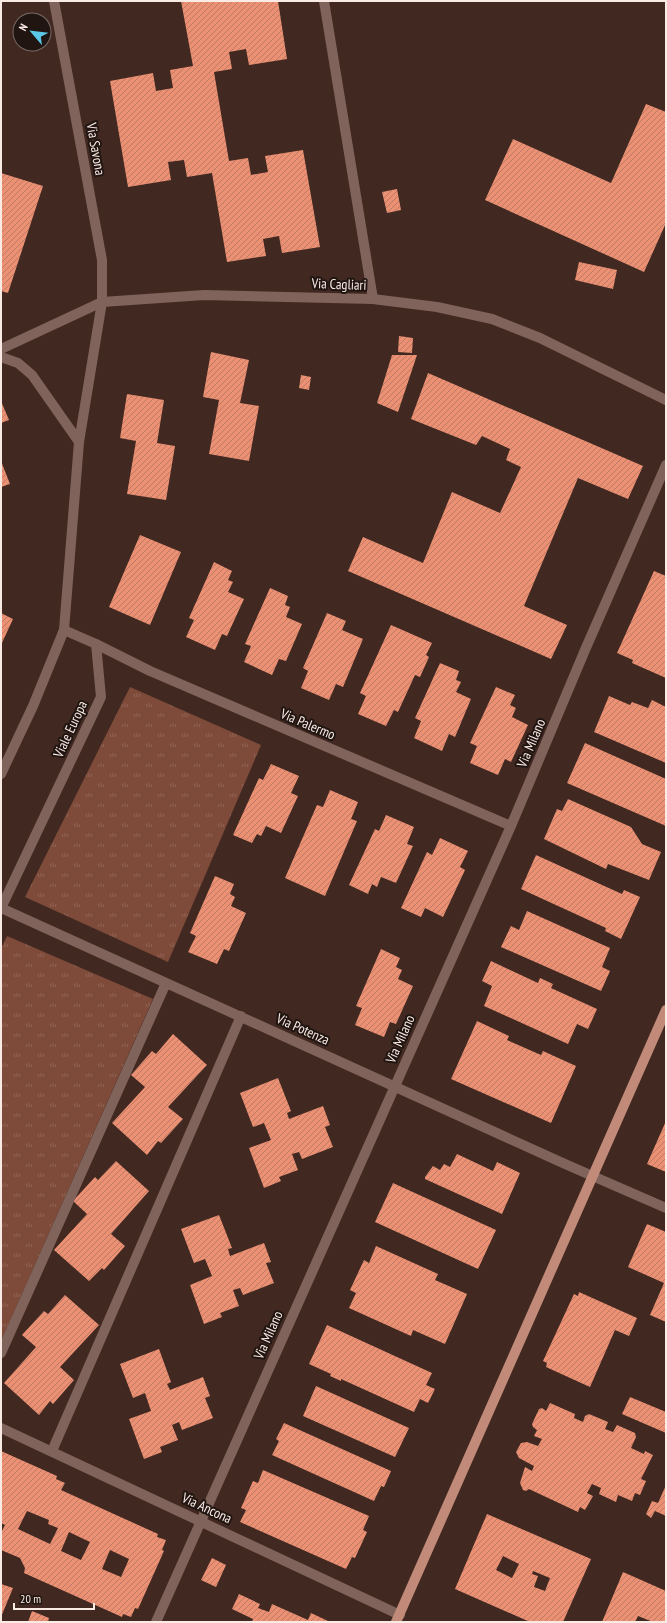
<svg xmlns="http://www.w3.org/2000/svg" width="667" height="1623" font-family="'PT Sans Narrow',sans-serif">
<style>
.park{fill:url(#park-tufts)}
.building{fill:url(#building-hatch);fill-rule:evenodd}
.lines{fill:none;stroke-linecap:round;stroke-linejoin:round}
.street{stroke:#80645b;stroke-width:10}
.secondary{stroke:#80645b;stroke-width:10}
.primary{stroke:#c28b79;stroke-width:10}
.labels{text-anchor:middle;dominant-baseline:central;stroke-width:4;stroke-linejoin:round;paint-order:stroke}
.street-label{font-size:14px;fill:#faeae4;stroke:#201511}
</style>
<defs>
<pattern id="park-tufts" width="24" height="20" patternUnits="userSpaceOnUse"><rect width="24" height="20" fill="#7e4a39"/><path d="M3 7l-1-3M5 7V3M7 7l1-3M15 17l-1-3M17 17v-4M19 17l1-3" fill="none" stroke="#916456"/></pattern>
<pattern id="building-hatch" width="6" height="6" patternUnits="userSpaceOnUse"><rect width="6" height="6" fill="#eb9073"/><path d="M-1 1l2-2M0 6l6-6M5 7l2-2" fill="none" stroke="#bb7a65"/></pattern>
</defs>
<rect width="100%" height="100%" fill="#412921"/>
<path class="park" d="M130 687 261 745 168 962 25 897Z
M7 936 153 999 1 1341V949Z"/>
<path class="building" d="M181 1H278L287 59 249 65 246 49 229 52 232 69 214 72 229 161 248 158 251 175 268 172 265 156 303 150 320 247 282 253 279 236 263 239 266 256 227 262 212 173 187 177 184 160 168 162 171 180 128 187 110 81 153 73 156 91 173 88 170 70 193 66Z
M646 104 666 112V223L644 272 485 200 513 139 611 183Z
M1 173 43 186 8 293 1 291Z
M397 189 401 210 387 213 382 192Z
M579 262 617 270 613 289 575 280Z
M399 336 413 338 412 353 398 352Z
M211 352 249 360 240 403 259 406 249 461 209 454 219 400 203 397Z
M392 355H417L398 412 377 403Z
M428 373 643 466 628 499 578 478 524 606 567 625 551 659 348 571 363 537 423 563 452 492 500 513 521 467 506 460 510 449 482 436 476 445 411 419Z
M301 375 311 377 309 390 299 388Z
M127 394 164 400 157 443 175 446 166 500 127 494 136 441 120 438Z
M1 401 9 420 1 423Z
M1 461 10 484 1 487Z
M140 535 181 552 150 625 109 607Z
M214 562 232 571 228 580 233 582 228 592 244 599 227 636 222 634 215 650 186 637 194 620 189 618Z
M654 571 666 576V678L632 663 633 660 617 653Z
M270 588 288 596 285 605 290 607 286 617 302 624 286 661 279 659 272 675 244 662 251 646 245 644Z
M1 613 13 619 1 645Z
M327 613 346 621 342 630 363 639 343 687 336 684 329 700 301 688 308 671 303 668Z
M391 625 432 643 426 655 429 657 420 677 415 675 398 712 394 710 386 726 358 714 366 696 360 693Z
M440 663 459 671 456 680 461 682 456 692 471 699 455 737 449 734 442 751 414 738 421 721 415 718Z
M496 687 515 695 510 705 516 708 512 717 528 725 511 762 505 759 498 775 470 763 477 746 470 743Z
M609 696 630 705 632 702 648 708 652 700 666 707V763L594 732Z
M585 743 666 779V826L567 783Z
M271 764 299 776 291 793 298 796 281 833 266 826 261 836 257 834 252 843 233 835 259 778 263 780Z
M330 790 358 802 351 819 357 821 325 896 285 878 317 805 323 807Z
M568 799 631 827 642 844 661 852 649 880 608 864 606 869 544 839 557 809 562 811Z
M386 815 414 827 407 844 413 846 396 883 381 877 377 887 372 884 368 894 349 885 375 829 379 831Z
M440 838 468 851 460 867 465 870 443 917 425 908 421 917 401 908 427 852 432 855Z
M536 855 622 894 624 890 640 897 621 939 605 931 606 928 521 889Z
M215 876 234 884 230 894 235 897 231 906 246 913 229 951 224 949 217 964 188 952 196 936 190 933Z
M527 911 610 948 602 967 610 971 601 991 501 947 511 926 519 930Z
M381 949 400 958 396 967 402 970 398 979 413 986 396 1024 390 1022 384 1037 355 1025 362 1008 356 1006Z
M491 961 538 983 540 978 553 984 551 988 597 1009 588 1029 577 1024 568 1044 484 1006 492 986 482 981Z
M477 1021 509 1036 507 1040 541 1055 543 1051 576 1066 551 1123 451 1079Z
M173 1034 207 1065 168 1107 183 1119 161 1143 158 1141 147 1155 112 1123 145 1087 131 1075 152 1051 156 1054Z
M278 1078 291 1111 287 1113 289 1119 323 1106 330 1125 325 1127 333 1147 302 1159 299 1152 292 1154 298 1170 279 1177 281 1181 264 1188 249 1148 271 1140 264 1123 253 1127 240 1093Z
M666 1121V1172L647 1164Z
M457 1154 493 1171 497 1162 520 1173 502 1214 425 1179V1177L433 1166 440 1170 444 1164 450 1167Z
M116 1161 149 1191 111 1234 125 1246 104 1270 102 1268 89 1281 54 1250 87 1214 73 1201 95 1177 98 1180Z
M393 1183 496 1230 478 1269 375 1222Z
M219 1215 232 1248 228 1249 230 1256 264 1243 271 1262 266 1263 274 1283 243 1295 240 1288 233 1290 239 1306 220 1313 222 1317 204 1324 190 1285 212 1276 205 1259 194 1263 181 1229Z
M647 1224 666 1232V1322L650 1315 664 1283 628 1267Z
M376 1246 438 1274 435 1280 467 1294 445 1344 413 1330 411 1336 349 1308 356 1293 350 1290 364 1260 369 1263Z
M579 1292 637 1318 629 1336 615 1330 590 1387 546 1367 547 1363 543 1361 574 1294 578 1296Z
M65 1295 99 1325 60 1367 74 1380 53 1404 50 1401 39 1415 4 1383 36 1347 22 1335 44 1311 48 1314Z
M327 1325 432 1373 426 1385 435 1389 428 1403 420 1399 414 1412 341 1379V1381L330 1376 331 1374 309 1364Z
M159 1349 171 1382 167 1384 170 1390 203 1377 210 1396 205 1398 213 1418 182 1430 179 1422 172 1425 178 1440 160 1447 162 1452 144 1459 129 1419 151 1411 145 1393 133 1398 120 1364Z
M316 1386 409 1428 395 1457 303 1416Z
M630 1397 666 1412V1433L622 1414Z
M550 1403 575 1414 574 1418 583 1422 585 1416 589 1414 608 1422 605 1429 613 1432 617 1425 635 1433 636 1437 631 1448 644 1454 645 1451 653 1455 641 1479 646 1481 640 1495 635 1493 632 1501 618 1495 616 1502 599 1494 601 1488 592 1484 587 1493 593 1496 585 1510 580 1507 578 1512 529 1489 526 1491 523 1490 520 1483 525 1467 532 1471 534 1466 519 1458 516 1452 521 1443 527 1442 538 1446 542 1439 534 1436 537 1430 533 1427 532 1424 539 1409 542 1408 546 1411Z
M284 1423 391 1471 384 1487 381 1486 374 1501 272 1455 279 1441 276 1439Z
M1 1451 57 1476 56 1479 65 1483 61 1490 158 1534 157 1537 166 1540 162 1550 164 1551 138 1609 135 1608 131 1617 123 1614 122 1617 24 1573 25 1568 20 1558 1 1550V1533L5 1525 1 1523ZM27 1511 49 1520 48 1524 58 1528 50 1544 18 1529ZM69 1532 90 1542 81 1560 61 1551ZM110 1550 129 1559 121 1577 102 1569Z
M263 1470 369 1516 363 1530 367 1532 355 1558 352 1557 346 1569 240 1522 246 1510 241 1508 253 1481 258 1483Z
M666 1485V1516L655 1511 651 1518 646 1514 652 1501 658 1503Z
M487 1514 591 1559 563 1622H530L455 1589ZM503 1556 519 1564 512 1578 496 1570ZM533 1571 550 1578 545 1591 534 1587 538 1576 532 1574Z
M212 1558 226 1565 216 1587 201 1580Z
M623 1572 666 1591V1622H653L638 1616 635 1622H602Z
M1 1584 13 1588 1 1617Z
M239 1594 260 1604 258 1608 269 1612 272 1604 308 1620 311 1613 328 1621V1622H252L253 1619 232 1609Z
M32 1611 49 1618 48 1622H28Z"/>
<g class="lines">
<path class="street" d="M324 1 373 299
M1 349 102 302 204 295 373 299 437 307 492 319 540 338 666 400
M1 357 18 363 32 375 79 442
M96 644 150 671 511 826
M1 908 565 1164 666 1208
M1 1353 166 983
M1 1428 400 1615
M52 1451 241 1016
M156 1622 511 826 585 650 666 465"/>
<path class="secondary" d="M1 774 33 706 64 630 79 442 102 302V260L54 1
M1 908 101 697 96 644 64 630"/>
<path class="primary" d="M396 1622 666 1010"/>
</g>
<g class="labels">
<g class="street-label">
<text transform="translate(96 149) rotate(80)">Via Savona</text>
<text transform="translate(339 284) rotate(2)">Via Cagliari</text>
<text transform="translate(308 724) rotate(23)">Via Palermo</text>
<text transform="translate(70 729) rotate(-65)">Viale Europa</text>
<text transform="translate(531 743) rotate(-67)">Via Milano</text>
<text transform="translate(303 1029) rotate(24)">Via Potenza</text>
<text transform="translate(400 1039) rotate(-66)">Via Milano</text>
<text transform="translate(268 1335) rotate(-66)">Via Milano</text>
<text transform="translate(207 1508) rotate(25)">Via Ancona</text>
</g>
</g>
<rect width="667" height="1623" fill="none" stroke="#faeae4" stroke-width="4"/>
<g transform="translate(32 32) rotate(298)"><circle r="19" fill="#201511" stroke="#776a65"/>
<path d="M0-3L7 15L0 10L-7 15Z" fill="#5ac8e6"/>
<text y="-6" font-size="11" font-weight="bold" text-anchor="middle" fill="#faeae4">N</text>
</g>
<path d="M14 1603v6h80v-6" fill="none" stroke="#faeae4" stroke-width="2"/>
<text x="20" y="1603" font-size="12" fill="#faeae4" stroke="#201511" stroke-width="3" paint-order="stroke">20 m</text>
</svg>
